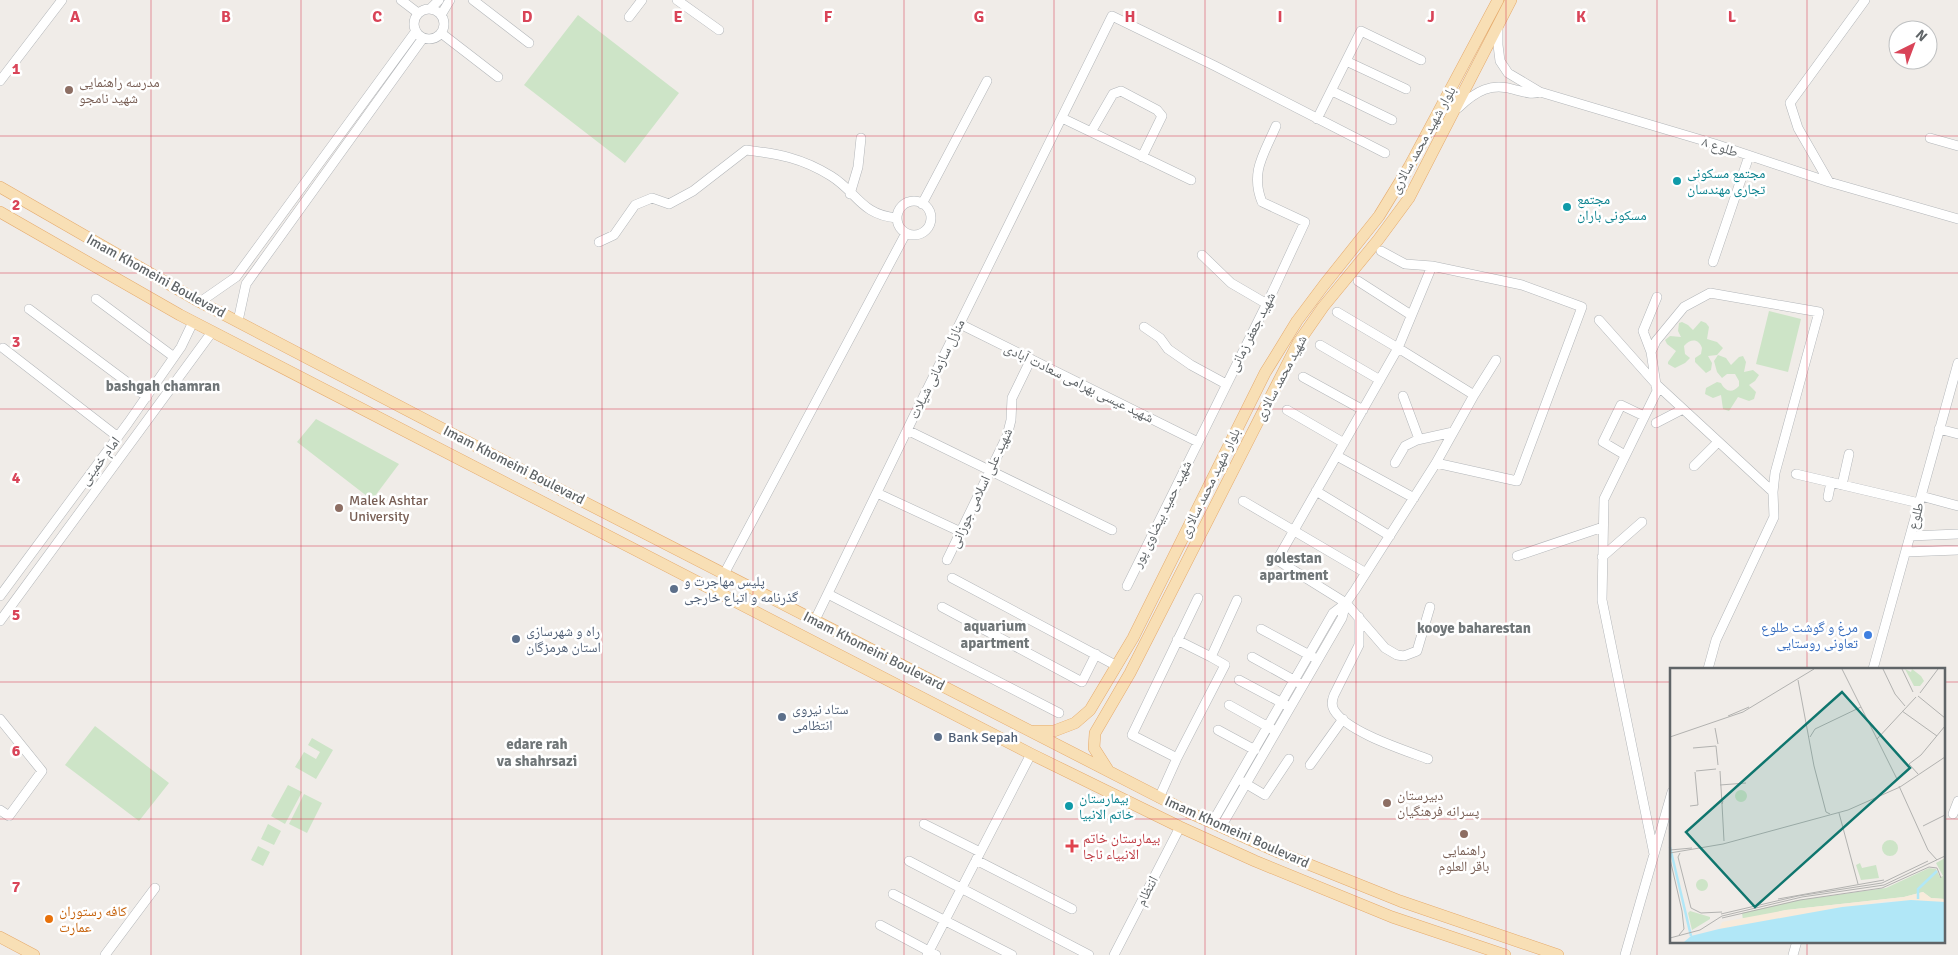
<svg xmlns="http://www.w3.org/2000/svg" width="1958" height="955" font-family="Signika,'Noto Naskh Arabic',sans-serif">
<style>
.green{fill:#cde4c7}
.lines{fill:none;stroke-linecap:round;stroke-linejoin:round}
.minor-casing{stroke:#b3b6b9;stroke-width:10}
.major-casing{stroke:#e5aa6c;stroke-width:12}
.minor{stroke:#fff;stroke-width:9}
.major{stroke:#f8dfb5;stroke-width:11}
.grid{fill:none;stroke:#d94458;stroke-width:1;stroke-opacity:0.55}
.education-dot{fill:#8d6e63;stroke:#fff;stroke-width:2}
.culture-dot{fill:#0f9aa8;stroke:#fff;stroke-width:2}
.service-dot{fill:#5c6f8a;stroke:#fff;stroke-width:2}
.shop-dot{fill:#3f7fe0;stroke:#fff;stroke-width:2}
.health-dot{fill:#e0444e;stroke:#fff;stroke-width:2}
.food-dot{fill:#e8710a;stroke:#fff;stroke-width:2}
.labels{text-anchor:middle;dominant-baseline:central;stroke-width:5;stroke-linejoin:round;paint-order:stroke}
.education-label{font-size:14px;fill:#785e54;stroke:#fff;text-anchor:start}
.street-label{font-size:14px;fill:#5f6467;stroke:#fff}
.culture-label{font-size:14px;fill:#0d838f;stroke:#fff;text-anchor:start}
.service-label{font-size:14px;fill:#4e5e75;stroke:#fff;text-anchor:start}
.shop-label{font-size:14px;fill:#366cbe;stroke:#fff;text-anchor:end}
.health-label{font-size:14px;fill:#be3a42;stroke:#fff;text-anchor:start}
.food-label{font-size:14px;fill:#c56008;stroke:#fff;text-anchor:start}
.neighbourhood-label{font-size:15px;font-weight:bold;fill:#707678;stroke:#fff}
.inset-river{fill:none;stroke:#b1e7f7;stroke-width:2.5}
.inset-road{fill:none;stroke:#b2b2b0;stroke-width:1}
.view{fill:#0f766e;fill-opacity:0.15;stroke:#0f766e;stroke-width:2.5}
.inset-edge{fill:none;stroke:#5f6467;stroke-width:2.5}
.grid-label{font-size:16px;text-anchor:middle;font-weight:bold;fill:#d94458;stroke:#fff;stroke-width:5;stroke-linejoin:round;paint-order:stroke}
</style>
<rect width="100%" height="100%" fill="#f0ece8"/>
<path class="green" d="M578 15 679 93 625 163 524 85Z
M1769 311 1801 319 1788 372 1756 364Z
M1701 321 1706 323 1709 327 1707 339 1717 342 1723 348 1717 355 1708 356 1712 363 1711 370 1706 373 1695 362V358L1701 354 1702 348C1699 339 1691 338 1684 346L1685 354 1690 358 1685 363 1675 368 1668 364V362L1676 351 1667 344 1665 340 1670 336 1681 337 1678 331 1679 323 1682 322 1688 325 1693 330Z
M1718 355 1726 358 1731 365 1739 357 1743 356 1746 362 1744 372 1753 370 1759 375 1755 381 1749 385 1756 392 1754 399 1749 401 1738 397 1729 411 1723 409 1721 395 1713 398 1705 394 1706 388 1717 382 1721 383C1725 391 1732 394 1739 386V381L1735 374H1727L1722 378 1717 372 1714 361Z
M316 419 399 464 372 500 297 442Z
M95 726 169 783 139 821 65 765Z
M312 738 333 750 316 779 295 767 304 752 316 759 320 752 308 745Z
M288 785 302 792 285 824 271 816Z
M304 794 322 803 307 833 289 824Z
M268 824 281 831 274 845 261 839Z
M258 846 270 852 263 866 251 860Z"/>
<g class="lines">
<defs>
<path id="minor" d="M401 0 418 13
M473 0 529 43
M677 0 719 30
M430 9 439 0
M414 24a15 15 0 1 1 30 0a15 15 0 1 1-30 0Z
M441 15 450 0
M629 17 642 0
M1498 26V45L1500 61 1508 73 1540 92 1715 144 1829 182 1958 219
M441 33 498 77
M1346 61 1406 89
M0 81 62 0
M1332 91 1392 120
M1458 108C1476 91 1491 82 1516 90 1525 92 1531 95 1540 92
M1062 118 1191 180
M1317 119 1361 31 1421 60
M1091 132 1113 94 1121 91 1157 110 1162 116 1142 157
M1930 138 1958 146
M1829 182 1798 128 1790 103 1865 0
M850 194 858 167 861 138
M897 218a17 17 0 1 1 34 0a17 17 0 1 1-34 0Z
M922 204 987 81
M599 242 614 235 635 205 652 198 669 204 693 191 746 150C779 154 802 158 831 176 857 192 861 215 897 218
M1381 251 1405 264 1432 266
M1202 255 1231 283 1267 304
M1713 262 1749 156
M1358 281 1411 315
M96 299 174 357
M200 302 236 277 416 31
M29 309 147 397
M1337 312 1398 348 1277 560 1346 603 1385 648 1397 655 1404 656 1417 651 1430 607
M1599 320 1656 384 1773 492
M238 321 246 284 423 38
M960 324 1198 442
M1144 327 1160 338 1168 349 1191 365 1226 384
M1320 345 1380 380
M3 348 118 437
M1651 352 1643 331 1657 297
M1303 377 1363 410
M1474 395 1496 360
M1403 396 1419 439
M1287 410 1344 443
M1656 423 1683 409
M1939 429 1958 434
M907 430 1112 530
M1625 455 1603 442 1621 405 1644 416
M1337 456 1414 498
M1395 463 1405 446 1417 440 1453 432
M1694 466 1718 442
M1796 474 1919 503
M1842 485 1849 454
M1316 491 1390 536
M877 493 961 532
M1921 496 1958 506
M1828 497 1831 482
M1243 501 1366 573
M1910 536 1958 534
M1906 552 1958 550
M1517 556 1603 527
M1602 557 1642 522
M947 560 1007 436 1011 420 1012 398 1031 359
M724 574 906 233
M952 578 1117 666
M1127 586 1272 293 1305 222 1262 202C1250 172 1264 154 1276 126
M828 594 1059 713
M0 596 128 423 181 347 193 322
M942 607 1082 682 1096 654
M1359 617V645L1334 695C1332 700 1331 705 1334 710 1347 732 1404 750 1428 759
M815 620 913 418 1112 16 1215 66 1385 153
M0 621 212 332
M1261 629 1313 657
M1177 640 1211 657
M1252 657 1299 683
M1873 669 1958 363
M1239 680 1286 705
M1229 705 1272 729
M0 719 42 771 9 816 0 810
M1218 730 1255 750
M1177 758 1132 735 1198 598
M1310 765 1343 719
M1243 782 1265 795 1289 759
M1159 798 1177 758 1225 665 1211 657 1237 600
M1953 814 1958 801
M1212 823 1333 613 1346 603 1355 590 1436 463 1474 395 1398 348 1432 266 1522 285 1582 307 1517 481 1436 463
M924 824 980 852
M1221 827 1342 618 1346 603
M1654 854 1602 600 1604 499 1657 391 1651 352 1656 341 1684 307 1710 293 1819 312 1775 473 1773 492 1774 517 1716 640 1708 669
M976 860 1072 909
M909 861 1089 955
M893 894 1012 955
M880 925 936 955
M105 955 155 888
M927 955 1031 754
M1114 955 1180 827
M1625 955 1672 792
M1793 955 1797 941"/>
<path id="major" d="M0 187 200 302 512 465 1188 812 1278 852 1400 901 1558 955
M0 212 180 315 1031 754 1180 827 1255 861 1392 917 1505 955
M1034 731H1054L1075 723 1090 710 1133 638 1265 373 1297 321 1324 285 1379 216 1409 167 1498 0
M1108 770 1094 748 1095 733 1130 673 1298 343 1323 307 1378 240 1409 198 1511 0
M0 937 34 955"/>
</defs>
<use href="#minor" class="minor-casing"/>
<use href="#major" class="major-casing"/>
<use href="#minor" class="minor"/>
<use href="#major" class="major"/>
</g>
<path class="grid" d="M151 0V955M301 0V955M452 0V955M602 0V955M753 0V955M904 0V955M1054 0V955M1205 0V955M1356 0V955M1506 0V955M1657 0V955M1807 0V669M0 136H1958M0 273H1958M0 409H1958M0 546H1958M0 682H1672M1944 682H1958M0 819H1672M1944 819H1958M1807 941V955"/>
<g class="education-dot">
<circle cx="69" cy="90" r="5"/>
<circle cx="339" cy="508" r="5"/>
<circle cx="1387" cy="803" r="5"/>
<circle cx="1464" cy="834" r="5"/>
</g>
<g class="culture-dot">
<circle cx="1677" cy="181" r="5"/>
<circle cx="1567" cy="207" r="5"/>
<circle cx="1069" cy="806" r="5"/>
</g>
<g class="service-dot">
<circle cx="674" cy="589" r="5"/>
<circle cx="516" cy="639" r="5"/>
<circle cx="782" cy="717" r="5"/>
<circle cx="938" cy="737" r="5"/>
</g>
<circle class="shop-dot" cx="1868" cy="635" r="5"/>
<path class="health-dot" d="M1069.5 838.5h5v5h5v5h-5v5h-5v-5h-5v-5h5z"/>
<circle class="food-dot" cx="49" cy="919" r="5"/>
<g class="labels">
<g class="education-label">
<text x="79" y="82">مدرسه راهنمایی<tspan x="79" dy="16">شهید نامجو</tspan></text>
<text x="349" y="500">Malek Ashtar<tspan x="349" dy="16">University</tspan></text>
<text x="1397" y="795">دبیرستان<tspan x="1397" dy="16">پسرانه فرهنگیان</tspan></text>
<text x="1464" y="850" text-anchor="middle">راهنمایی<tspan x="1464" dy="16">باقر العلوم</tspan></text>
</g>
<g class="street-label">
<text transform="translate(1423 140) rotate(-61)">بلوار شهید محمد سالاری</text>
<text transform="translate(1720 147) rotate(18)">طلوع ۸</text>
<text transform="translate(156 276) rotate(29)">Imam Khomeini Boulevard</text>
<text transform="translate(1252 332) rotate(-63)">شهید جعفر زمانی</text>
<text transform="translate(937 369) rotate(-64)">منازل سازمانی شیلات</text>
<text transform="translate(1281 378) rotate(-62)">شهید محمد سالاری</text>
<text transform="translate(1079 383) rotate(26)">شهید عیسی بهرامی سعادت آبادی</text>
<text transform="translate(100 461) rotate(-53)">امام خمینی</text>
<text transform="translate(514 465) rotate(27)">Imam Khomeini Boulevard</text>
<text transform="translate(1210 483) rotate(-64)">بلوار شهید محمد سالاری</text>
<text transform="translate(981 488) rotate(-65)">شهید علی اسلامی جوزانی</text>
<text transform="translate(1162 514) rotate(-64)">شهید حمید بیضاوی پور</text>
<text transform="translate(1916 516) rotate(-75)">طلوع</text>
<text transform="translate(874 651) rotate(27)">Imam Khomeini Boulevard</text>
<text transform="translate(1237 832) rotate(24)">Imam Khomeini Boulevard</text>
<text transform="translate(1147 891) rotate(-63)">انتظام</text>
</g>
<g class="culture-label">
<text x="1687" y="173">مجتمع مسکونی<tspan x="1687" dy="16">تجاری مهندسان</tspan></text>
<text x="1577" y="199">مجتمع<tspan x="1577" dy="16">مسکونی باران</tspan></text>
<text x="1079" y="798">بیمارستان<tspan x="1079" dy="16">خاتم الانبیا</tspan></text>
</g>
<g class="service-label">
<text x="684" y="581">پلیس مهاجرت و<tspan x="684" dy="16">گذرنامه و اتباع خارجى</tspan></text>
<text x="526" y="631">راه و شهرسازی<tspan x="526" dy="16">استان هرمزگان</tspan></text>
<text x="792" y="709">ستاد نیروی<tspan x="792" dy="16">انتظامی</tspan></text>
<text x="948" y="737">Bank Sepah</text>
</g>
<g class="shop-label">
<text x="1858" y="627">مرغ و گوشت طلوع<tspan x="1858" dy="16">تعاونی روستایی</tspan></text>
</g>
<g class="health-label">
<text x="1083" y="838">بیمارستان خاتم<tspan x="1083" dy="16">الانبیاء ناجا</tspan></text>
</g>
<g class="food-label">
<text x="59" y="911">کافه رستوران<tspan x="59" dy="16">عمارت</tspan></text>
</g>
<g class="neighbourhood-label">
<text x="163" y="386">bashgah chamran</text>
<text x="1294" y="558">golestan<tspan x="1294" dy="17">apartment</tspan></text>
<text x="995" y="626">aquarium<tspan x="995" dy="17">apartment</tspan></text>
<text x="1474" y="628">kooye baharestan</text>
<text x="537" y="744">edare rah<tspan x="537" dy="17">va shahrsazi</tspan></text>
</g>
</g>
<g transform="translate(1670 668)">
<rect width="275" height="275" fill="#f0ece8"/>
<path d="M235 1 241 4 242 1 251 8 254 13 250 18H244ZM65 128a6 6 0 1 1 12 0a6 6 0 1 1-12 0ZM212 180a8 8 0 1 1 16 0a8 8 0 1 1-16 0ZM275 190V231L261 230 253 224 234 229 116 242 73 252 72 245 129 232 216 220 259 200 266 201 270 209 273 208 266 195ZM190 195 192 200 206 197 209 210 191 212 186 197ZM26 217a6 6 0 1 1 12 0a6 6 0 1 1-12 0ZM20 243 40 249V251L22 262 18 245Z" fill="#cde4c7"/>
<path d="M253 224 261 230 275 231V234L217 233 49 261 52 254 116 242 234 229Z" fill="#f8ebdb"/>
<path d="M241 232 275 234V274H14L21 268 49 261 172 239Z" fill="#b1e7f7"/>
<path class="inset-river" d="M0 179 21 268M248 231V221L267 203"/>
<path class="inset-road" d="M172 1 227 111M213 1 225 26 235 38M232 1 243 24M128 12 144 98 156 144 160 146M250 25 268 1M248 28 275 50M232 43 267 68M58 48 79 39M45 60 48 76M0 69 73 44 144 1M140 69 145 61 191 39M207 71 246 29M46 78 48 97M23 80 46 78M26 103 46 101M50 103 52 136 53 133M248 106 239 96 251 87 275 58M50 117 76 115M229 118 258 182 267 192M52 136 54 173M20 138 28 137 25 104M169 145 188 216M253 158 275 147M0 182 22 180M0 185 53 176 178 142 230 119 275 89M10 185 8 189 21 240 31 245 52 244M0 191 12 243 14 261 9 267M108 231 214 212M51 246 128 228 212 215 258 193M52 250 130 232 212 220 259 199 267 200 271 210M0 270 30 262 52 248 132 229 214 217 275 188"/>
<path class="view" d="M172 24 240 100 85 239 16 164Z"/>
<rect width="275" height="275" class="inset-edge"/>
</g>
<g class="grid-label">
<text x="75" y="22">A</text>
<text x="226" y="22">B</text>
<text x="377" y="22">C</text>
<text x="527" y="22">D</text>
<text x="678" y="22">E</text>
<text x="828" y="22">F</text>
<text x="979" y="22">G</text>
<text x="1130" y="22">H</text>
<text x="1280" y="22">I</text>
<text x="1431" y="22">J</text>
<text x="1581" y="22">K</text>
<text x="1732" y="22">L</text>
<text x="16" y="74">1</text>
<text x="16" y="210">2</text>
<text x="16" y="347">3</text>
<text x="16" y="483">4</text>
<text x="16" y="620">5</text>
<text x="16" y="756">6</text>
<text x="16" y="892">7</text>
</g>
<g transform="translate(1913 45) rotate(42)"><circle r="24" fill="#ffffff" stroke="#bfc1c2"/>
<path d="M0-4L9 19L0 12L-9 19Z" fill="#d94458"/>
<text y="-8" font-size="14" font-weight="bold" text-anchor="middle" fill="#5f6467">N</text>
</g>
</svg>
